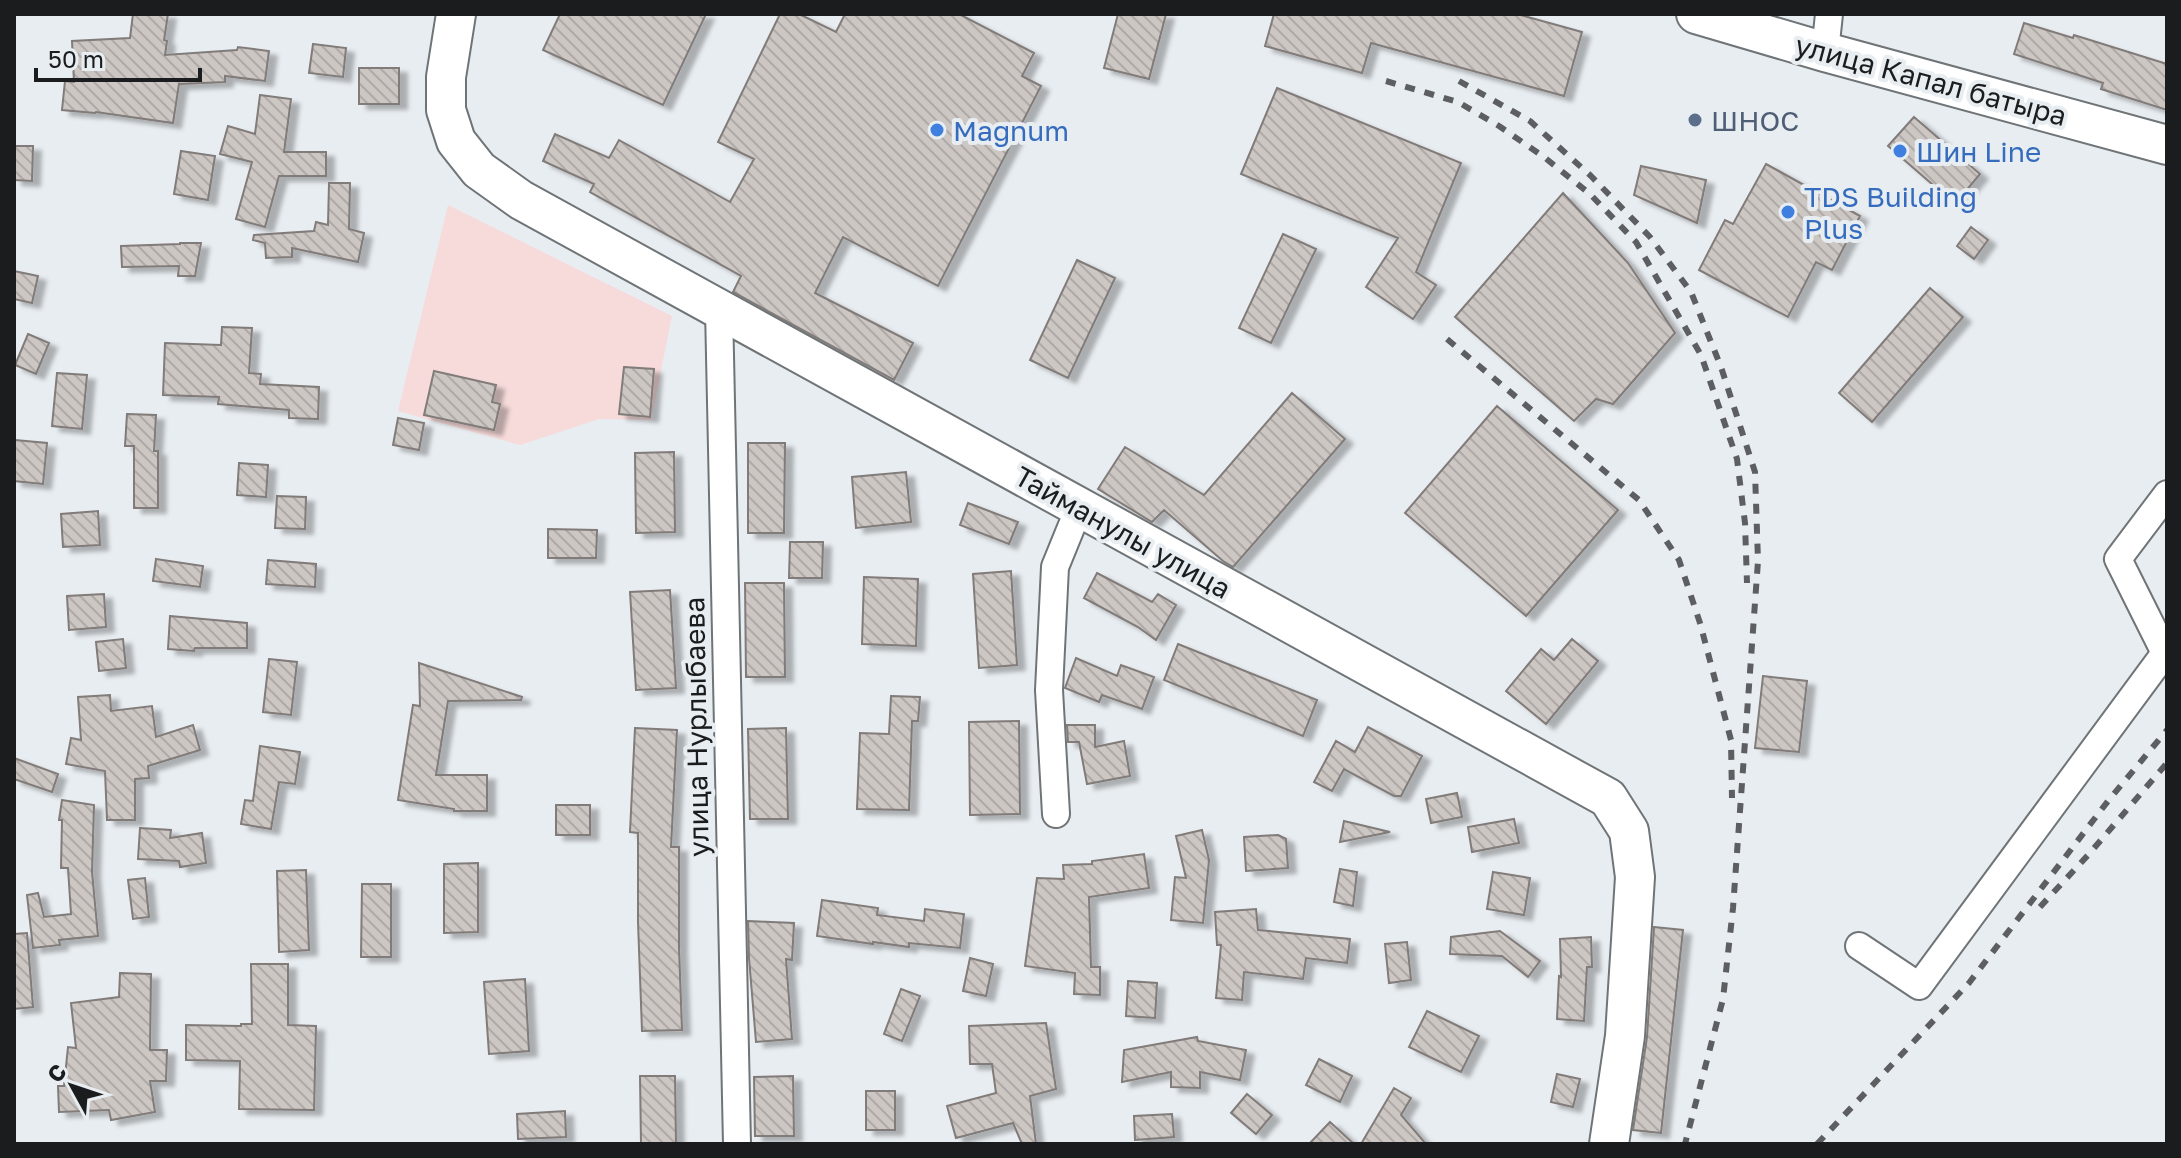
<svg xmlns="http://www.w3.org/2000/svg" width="2181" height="1158" font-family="'Golos Text',sans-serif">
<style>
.commercial{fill:#f6dbda}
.building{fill:url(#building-back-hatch);stroke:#817b79;stroke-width:2;filter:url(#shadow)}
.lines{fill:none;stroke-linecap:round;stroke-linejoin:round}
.street-casing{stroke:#6f7477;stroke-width:30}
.secondary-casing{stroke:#6f7477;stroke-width:42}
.street{stroke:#fff;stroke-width:26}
.secondary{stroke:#fff;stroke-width:38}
.rail{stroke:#5c5e61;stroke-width:6;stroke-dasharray:10 10;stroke-linecap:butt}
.service-dot{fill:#5c6f8a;stroke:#e8edf1;stroke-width:3}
.shop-dot{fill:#3f7fe0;stroke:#e8edf1;stroke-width:3}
.labels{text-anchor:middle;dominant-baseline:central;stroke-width:8;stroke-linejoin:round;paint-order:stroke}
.street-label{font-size:28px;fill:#1b1c1e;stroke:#e8edf1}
.service-label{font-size:28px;fill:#4e5e75;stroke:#e8edf1;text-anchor:start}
.shop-label{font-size:28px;fill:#366cbe;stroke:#e8edf1;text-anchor:start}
</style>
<defs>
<pattern id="building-back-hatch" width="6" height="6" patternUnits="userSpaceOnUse" patternTransform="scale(2)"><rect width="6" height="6" fill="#cdc7c4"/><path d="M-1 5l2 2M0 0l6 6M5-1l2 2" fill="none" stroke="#afaaa8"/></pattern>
<filter id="shadow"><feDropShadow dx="8" dy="5" stdDeviation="2" flood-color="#0004"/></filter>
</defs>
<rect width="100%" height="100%" fill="#e8edf1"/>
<path class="commercial" d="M448 205 672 316 651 420 599 419 520 445 398 411Z"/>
<path class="building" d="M133 14H168L164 40 167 41 165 55 237 50 238 47 269 51 265 81 225 76V82L179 84 173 123 96 112 95 113 62 110 65 81 74 82 72 41 130 38Z
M560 14H706L663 105 543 50Z
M780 14H799L836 32 845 14H959L1034 53 1022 76 1041 86 938 286 843 237 815 293 913 343 894 380 733 292 741 276 590 192 594 184 543 161 555 134 609 158 619 140 730 202 754 159 718 142Z
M1118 14H1166L1149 79 1104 68Z
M1274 14H1517L1582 32 1564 96 1371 43 1362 73 1265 46Z
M2024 23 2073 38 2074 35 2167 64V110L2101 89 2103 83 2014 54Z
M313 44 346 48 343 77 309 73Z
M359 68H399V104H359Z
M1277 88 1461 163 1416 272 1436 285 1413 319 1366 287 1398 238 1241 174Z
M260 95 291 99 284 152H326V176H279L265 227 236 219 252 162 220 154 228 126 255 134Z
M1914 117 1980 174 1955 204 1888 146Z
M14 146H33L32 181 14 180Z
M181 151 215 156 208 200 174 194Z
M1766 164 1860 216 1832 270 1816 262 1788 317 1699 270 1725 220 1733 224Z
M1641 166 1706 180 1697 223 1634 195Z
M329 183H350L349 229 364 233 358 262 292 248V257L266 258 265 243 253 240 254 235 314 231 316 222 328 225Z
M1563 193 1628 263 1675 333 1613 404 1596 399 1574 421 1455 317Z
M1971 227 1988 240 1974 259 1957 246Z
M1283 234 1316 249 1271 343 1239 328Z
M180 243H201L195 276H178L179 266 122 267 121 246 180 244Z
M1077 260 1115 278 1068 378 1030 360Z
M14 271 38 276 32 303 14 299Z
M1930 288 1963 317 1872 422 1839 393Z
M222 327 252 328 249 373 261 374 260 384 319 387 318 419 289 418V410L218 404 219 397 163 395 165 343 221 345Z
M28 334 49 343 36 374 15 365Z
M624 367 654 369 650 417 619 414Z
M434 371 496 385 492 402 500 404 494 430 424 415Z
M57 373 87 375 82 429 52 426Z
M1292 393 1345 439 1233 567 1223 561 1164 510 1152 522 1098 489 1125 447 1204 495Z
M1497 406 1618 510 1526 616 1405 513Z
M127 414 156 415 154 451H158V508H134V446H125Z
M398 418 424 423 419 450 393 445Z
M15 440 47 443 43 484 14 481Z
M748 443H785L784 533H748Z
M674 452 675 532 636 533 635 453Z
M239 463 268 465 266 497 237 495Z
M906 472 911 522 856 528 852 477Z
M277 496 306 497 305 529 275 528Z
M968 503 1018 522 1009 544 960 525Z
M98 511 100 545 63 547 61 514Z
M548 529 597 530 596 558H548Z
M790 542H823L822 578H789Z
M156 559 203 566 200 587 153 581Z
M268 560 316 564 315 587 266 584Z
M1011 571 1017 665 979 668 973 574Z
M1097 573 1152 602 1158 594 1176 605 1156 640 1138 627 1084 598Z
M864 577 918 579 916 646 862 644Z
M745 583H784L785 677H746Z
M670 590 676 688 636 690 630 592Z
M104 594 106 627 69 630 67 596Z
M170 616 247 623V648H195L194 651 168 649Z
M123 639 126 668 99 671 96 642Z
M1572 639 1598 661 1546 724 1506 691 1541 649 1554 660Z
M1178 644 1317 700 1303 736 1164 680Z
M1076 658 1117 676 1121 665 1154 677 1142 709 1102 695 1099 702 1065 688Z
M269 659 297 662 291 715 263 712Z
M419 663 522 697 521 700 448 701 436 775H487V811H454V809L398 800 413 705 420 706Z
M1763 676 1807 681 1799 752 1755 748Z
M110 695 111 711 152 706 156 737 193 725 200 750 148 766 149 778 135 779V820H107L105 771 66 764 71 738 81 740 78 697Z
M891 696 920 697 918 721H912L909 810 857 809 860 733 889 734Z
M1019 721 1020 814 970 815 969 722Z
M1067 725H1095V747L1124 741 1130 776 1087 784 1079 742H1068Z
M1368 727 1422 756 1401 796H1394L1344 769 1332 791 1314 782 1336 741 1355 752Z
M635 728 677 730 671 847H679V948L682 1030 642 1031 638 922V833L630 832Z
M786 728 788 819H750L748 729Z
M260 746 300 752 295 784 279 782 271 829 241 824 245 800 253 801Z
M14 758 58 774 52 792 14 779Z
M1457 793 1462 817 1431 823 1426 799Z
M62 800 94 805 92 872 98 936 59 940 60 945 33 948 27 895 38 893 44 917 71 914 68 868H61L62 820H59Z
M556 805H590V835H556Z
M1514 819 1519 843 1472 852 1468 827Z
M1344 821 1390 832 1340 842Z
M140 828 171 830 170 838 202 833 206 863 180 867 179 861 138 859Z
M1202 830 1209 860 1203 923 1171 920 1175 877 1186 878 1176 836Z
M1278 835 1286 839 1288 868 1246 871 1244 837Z
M1144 854 1149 888 1089 897 1091 967H1100V995L1074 994 1075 973 1025 966 1037 878 1064 879 1063 865 1092 864V861Z
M478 863V932L444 933V864Z
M1340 869 1357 872 1353 906 1334 902Z
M306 870 309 950 279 952 277 871Z
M1493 872 1530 878 1524 915 1487 909Z
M145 878 149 917 133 919 128 880Z
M362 884H391V957H361Z
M822 900 878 908 877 915 924 921 925 909 964 914 960 948 909 943V947L873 942V944L817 936Z
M1256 909 1258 930 1350 939 1347 963 1306 958 1303 979 1244 972 1242 1000 1216 998 1221 945H1217L1215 912Z
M748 921 794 923 792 960 786 959 792 1039 756 1042 749 958Z
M1654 927 1683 930 1661 1133 1633 1130 1647 1037Z
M1500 931 1540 961 1528 977 1502 956 1450 954 1451 937Z
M27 933 33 1007 14 1009V934Z
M1591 937 1592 967H1587L1584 1021 1557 1019 1559 976 1561 977 1560 939Z
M1407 942 1411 980 1389 983 1385 944Z
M970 958 993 964 986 996 963 991Z
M251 964H288V1025L316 1026 314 1110 239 1109 240 1061 186 1060V1025L241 1026V1024H252Z
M120 973 151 974 150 1050H167L166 1081H150L155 1112 111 1120 109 1110 59 1112 58 1086H64L68 1047 76 1048 71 1003 119 997Z
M525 979 529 1051 489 1054 484 982Z
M1128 981 1157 983 1155 1018 1126 1016Z
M901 989 920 996 902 1041 884 1034Z
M1427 1011 1479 1036 1461 1072 1409 1047Z
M1046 1023 1056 1089 1030 1096 1036 1144H1022L1013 1123 956 1138 947 1106 996 1093 992 1064H970L969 1026Z
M1197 1037 1198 1041 1246 1050 1240 1080 1200 1072V1088L1171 1087V1072L1122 1082 1124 1050Z
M1319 1059 1352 1076 1340 1102 1306 1085Z
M1557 1074 1580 1079 1573 1107 1551 1102Z
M640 1076H675L676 1144H641Z
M793 1076 794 1136H755L754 1077Z
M1394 1088 1411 1098 1401 1115 1426 1144H1361Z
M866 1091H895V1130H866Z
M1247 1094 1272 1115 1256 1134 1231 1113Z
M565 1111 566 1137 518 1139 517 1114Z
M1172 1114 1174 1137 1135 1140 1134 1116Z
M1330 1122 1354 1144H1309Z"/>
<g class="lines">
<defs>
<path id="street" d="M1825 52 1829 14
M719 309 737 1144
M1056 814 1049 690 1055 567 1079 508
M1859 946 1919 986 2165 653 2118 559 2167 494"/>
<path id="secondary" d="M456 14 446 77V110L456 141 479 170 521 200 1608 798 1629 831 1635 877 1625 1036 1609 1144
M1696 14 1825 52 2167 145"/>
</defs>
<use href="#street" class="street-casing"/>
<use href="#secondary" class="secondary-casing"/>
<use href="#street" class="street"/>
<use href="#secondary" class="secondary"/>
<path class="rail" d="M1386 81 1458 102 1499 126 1544 157 1590 194 1636 242 1701 355 1737 459 1745 523 1747 583
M1459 81 1530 121 1591 176 1650 237 1691 292 1721 367 1755 472 1758 561 1733 908 1723 999 1685 1144
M1447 339 1639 500 1679 560 1700 623 1731 740 1732 798
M2040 907 2089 854 2167 763
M1817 1144 1969 983 2108 801 2167 730"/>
</g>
<circle class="service-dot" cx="1695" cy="120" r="8"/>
<g class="shop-dot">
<circle cx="937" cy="130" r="8"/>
<circle cx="1900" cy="151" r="8"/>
<circle cx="1788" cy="212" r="8"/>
</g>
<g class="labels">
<g class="street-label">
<text transform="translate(1931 80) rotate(15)">улица Капал батыра</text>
<text transform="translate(1123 532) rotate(29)">Тайманулы улица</text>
<text transform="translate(696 727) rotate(-91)">улица Нурлыбаева</text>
</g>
<g class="service-label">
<text x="1711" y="120">ШНОС</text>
</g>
<g class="shop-label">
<text x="953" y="130">Magnum</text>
<text x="1916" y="151">Шин Line</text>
<text x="1804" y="196">TDS Building<tspan x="1804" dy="32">Plus</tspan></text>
</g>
</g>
<rect width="2181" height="1158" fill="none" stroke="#1b1c1e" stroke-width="32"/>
<g transform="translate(72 1086) rotate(310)" stroke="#e8edf1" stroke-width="6" paint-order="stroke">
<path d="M0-6L14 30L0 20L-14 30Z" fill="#1b1c1e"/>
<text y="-12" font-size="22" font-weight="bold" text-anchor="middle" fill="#1b1c1e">С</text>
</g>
<path d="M36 68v12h164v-12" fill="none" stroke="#1b1c1e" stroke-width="4"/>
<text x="48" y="68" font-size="24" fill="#1b1c1e" stroke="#e8edf1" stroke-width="6" paint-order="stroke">50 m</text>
</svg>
